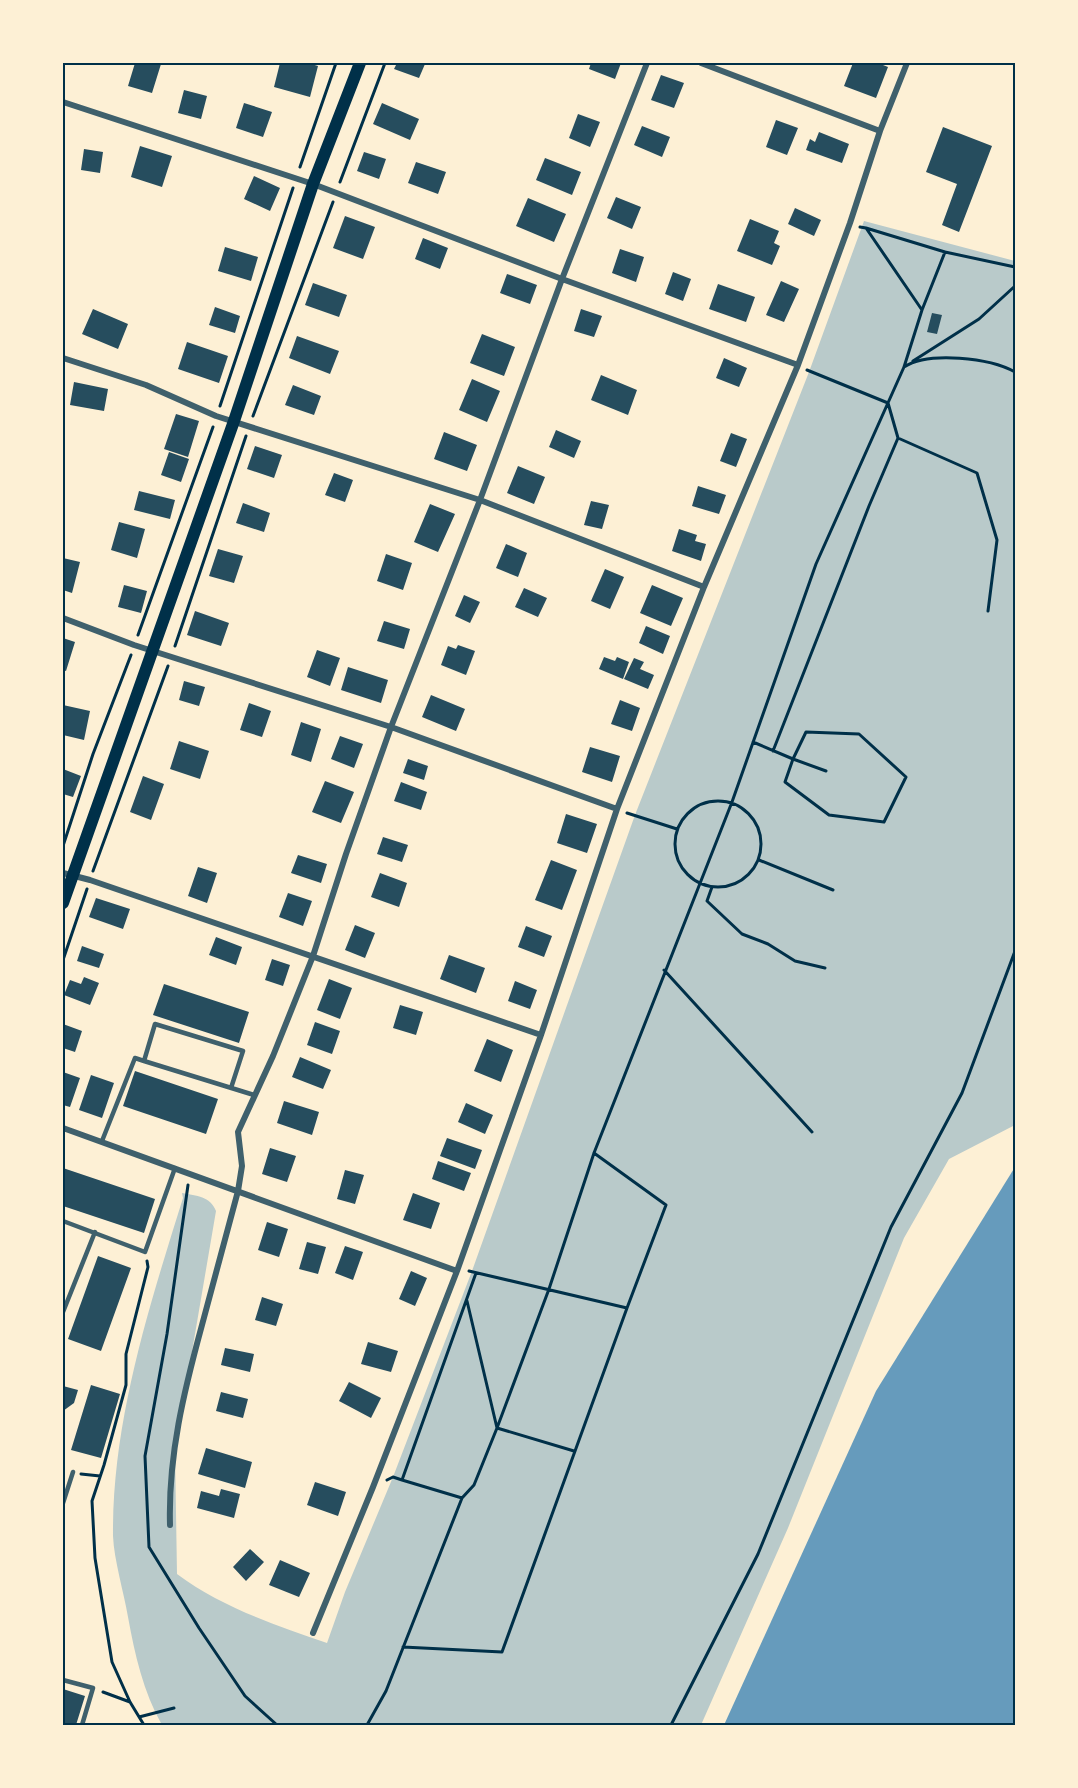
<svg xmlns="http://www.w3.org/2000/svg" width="1078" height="1788" font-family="Barlow,sans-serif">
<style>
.green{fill:#b9caca}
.water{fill:#669bbc}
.building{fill:#264d5e}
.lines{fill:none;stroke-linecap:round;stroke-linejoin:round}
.path{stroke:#003049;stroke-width:3}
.service{stroke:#3f606c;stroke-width:4.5}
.minor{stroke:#3f606c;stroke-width:6}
.secondary{stroke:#003049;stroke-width:12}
.neatline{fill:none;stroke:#003049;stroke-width:2}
</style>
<rect width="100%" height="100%" fill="#fdf0d5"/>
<path class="green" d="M864 221 1015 261V1125L949 1159 904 1238 788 1528 701 1725H162C143 1691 135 1655 128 1617 124 1593 114 1560 113 1536 112 1421 149 1307 183 1198L182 1193C197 1196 210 1196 216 1211L175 1451 177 1574C221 1607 275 1625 327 1643L345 1592 393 1477 472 1271 635 815 809 372Z"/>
<path class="water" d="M1015 1167V1725H724L876 1391Z"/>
<path class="building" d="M135 63 161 64 152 93 128 86Z
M280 63H308L318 66 310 97 274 87Z
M397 63H423L425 64 419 78 394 69Z
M591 63H621L615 79 589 69Z
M853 63H878L888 67 876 98 844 86Z
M661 75 684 83 674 108 651 100Z
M184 90 207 96 201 119 178 113Z
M244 103 272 112 263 137 236 128Z
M382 103 419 119 410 140 373 124Z
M578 114 600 122 590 147 569 138Z
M776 120 798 128 787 155 766 147Z
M642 126 670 137 662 157 634 145Z
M943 127 992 146 959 232 942 225 957 184 926 172Z
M819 132 849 144 842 163 806 150 810 139 815 142Z
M140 146 172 156 162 187 131 177Z
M84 149 103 152 100 173 81 170Z
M364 152 386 159 379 179 357 171Z
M545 158 581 172 572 195 536 180Z
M416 162 446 172 438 194 408 183Z
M254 176 280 188 270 211 244 199Z
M616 197 641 207 632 229 607 218Z
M528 198 566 214 554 242 516 226Z
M795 208 821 220 814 236 788 224Z
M345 216 375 227 363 259 333 248Z
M750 219 779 231 774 243 780 246 772 265 737 251Z
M423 238 448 248 440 269 415 259Z
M225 247 258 257 251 281 218 271Z
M620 249 644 257 636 282 612 273Z
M673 272 691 279 683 301 665 294Z
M507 274 537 285 530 304 500 293Z
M781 281 799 289 784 322 766 315Z
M313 283 347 295 339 317 305 305Z
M718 284 755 297 746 322 709 309Z
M215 307 240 316 235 333 209 325Z
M93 309 128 324 118 349 82 334Z
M581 309 602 316 594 337 574 331Z
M932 313 942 315 937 334 927 332Z
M482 334 515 347 504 376 470 363Z
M297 336 339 351 330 374 289 358Z
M187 342 228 356 219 383 178 369Z
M724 358 747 368 739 387 716 378Z
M601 375 637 390 628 415 591 400Z
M472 379 500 391 487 422 459 410Z
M74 382 108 389 104 411 70 405Z
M293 385 321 396 314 415 285 405Z
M176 414 199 421 188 457 164 449Z
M556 430 581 441 574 458 549 447Z
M444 432 477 445 467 471 434 459Z
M731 433 747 439 736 467 720 461Z
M255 446 282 455 274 478 247 469Z
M169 452 189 459 181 482 161 475Z
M518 466 545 477 534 504 507 493Z
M334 473 353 480 345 502 325 495Z
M698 486 726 495 719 514 692 506Z
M139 491 175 500 170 519 134 510Z
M591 501 609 505 602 529 584 525Z
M243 503 270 513 264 532 236 523Z
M430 504 455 514 438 552 414 542Z
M119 522 145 529 137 558 111 550Z
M679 529 697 535 695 541 706 544 701 561 672 551Z
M506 544 527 553 518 577 496 568Z
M218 549 243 556 234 583 209 576Z
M386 554 412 563 403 590 377 581Z
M63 558 80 562 72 593 63 590Z
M605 569 624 577 610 609 591 601Z
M124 585 147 591 141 613 118 607Z
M652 585 683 598 671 626 640 613Z
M524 588 547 598 538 617 515 607Z
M464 595 480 602 470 623 455 616Z
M195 611 229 623 221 646 187 635Z
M384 621 410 629 404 649 377 641Z
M646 626 670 636 663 654 639 643Z
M63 638 75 642 66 671 63 670Z
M458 645 475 651 466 675 441 665 448 646 456 649Z
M317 650 340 658 330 686 307 677Z
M604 657 615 661 617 657 629 662 623 679 599 669Z
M634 658 644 662 640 669 654 675 648 689 624 679Z
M348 667 388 680 381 703 341 690Z
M184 681 205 687 199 706 179 700Z
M431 695 465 709 456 731 422 717Z
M620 700 640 708 632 731 611 724Z
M249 703 271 711 262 737 240 730Z
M63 705 90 711 84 740 63 735Z
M301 722 321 729 311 762 291 755Z
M340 736 363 744 354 768 331 759Z
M179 741 209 751 200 779 170 769Z
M590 747 620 756 612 782 582 772Z
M408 759 428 766 424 780 403 773Z
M63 769 81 776 73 797 63 794Z
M143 776 164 784 151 820 130 812Z
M325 781 354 792 341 823 312 812Z
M401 782 427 792 421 810 394 801Z
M566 814 597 824 587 853 557 843Z
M383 837 408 845 402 862 377 854Z
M298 855 327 864 321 883 291 873Z
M551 860 577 870 562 910 535 900Z
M198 867 217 873 207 903 188 896Z
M380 873 407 883 399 907 371 897Z
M288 893 312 901 303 926 279 917Z
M96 898 130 909 123 929 89 917Z
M355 925 375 933 365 958 345 950Z
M526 926 552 936 544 957 518 947Z
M216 937 242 947 236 965 209 955Z
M82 946 104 954 99 968 77 961Z
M449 955 485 968 476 993 440 979Z
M272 959 290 965 283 986 265 980Z
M84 977 99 983 90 1005 64 995 70 980 81 984Z
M329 979 352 988 340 1019 317 1010Z
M515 981 537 990 530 1009 508 1001Z
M164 984 249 1012 239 1043 153 1015Z
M400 1005 423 1012 416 1035 393 1028Z
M315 1022 340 1031 332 1054 307 1045Z
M63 1024 82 1031 75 1052 63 1048Z
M487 1039 513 1050 501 1082 474 1071Z
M300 1057 331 1070 323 1089 292 1077Z
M135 1071 218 1099 206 1134 123 1106Z
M63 1072 80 1078 70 1107 63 1105Z
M91 1075 114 1083 102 1118 79 1110Z
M284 1101 319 1112 312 1135 277 1123Z
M466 1103 493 1115 485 1134 458 1122Z
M447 1138 482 1150 475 1169 440 1156Z
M270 1148 296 1156 287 1182 262 1174Z
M438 1161 471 1173 464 1191 432 1179Z
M63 1168 155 1199 144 1233 63 1206Z
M345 1170 364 1175 355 1204 337 1199Z
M413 1193 440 1203 431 1229 403 1220Z
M267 1222 288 1229 279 1257 258 1250Z
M307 1242 326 1247 318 1274 299 1269Z
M345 1246 363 1252 353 1280 335 1273Z
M98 1256 131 1268 101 1351 68 1339Z
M411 1271 427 1278 415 1306 399 1299Z
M262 1297 283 1304 276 1326 255 1320Z
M368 1342 398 1351 391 1372 361 1364Z
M225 1348 254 1354 250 1372 221 1365Z
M349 1382 381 1398 371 1418 339 1401Z
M91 1385 120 1394 101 1458 71 1450Z
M63 1386 78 1390 74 1403 63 1411Z
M221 1392 248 1399 243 1418 216 1411Z
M206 1448 252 1462 245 1488 198 1474Z
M315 1482 346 1492 338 1516 307 1505Z
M221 1489 240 1494 234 1518 197 1508 201 1491 219 1496Z
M250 1549 264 1562 246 1581 233 1567Z
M280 1560 310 1573 299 1597 269 1585Z
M63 1689 85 1696 76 1725H63Z"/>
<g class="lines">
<path class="path" d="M300 167 336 63
M340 182 385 63
M860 227 866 228 922 310
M866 228 945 252 1015 267
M913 361 979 319 1015 286
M904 367C929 351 990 358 1015 372
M220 406 293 188
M253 416 333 202
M898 438 977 473 997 540 988 611
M138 635 213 427
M175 646 246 436
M753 742 793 759 785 782 829 815 884 822 906 777 859 734 806 732 793 759 826 771
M773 751 869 506 898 438 888 403 807 370
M675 844a43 43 0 1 1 86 0a43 43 0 1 1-86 0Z
M627 813 677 829
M63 846 93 754 131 655
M759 860 833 890
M93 871 168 666
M712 887 707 901 742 934 768 944 795 961 825 968
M63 960 87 889
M664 970 812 1132
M594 1153 666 1205 627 1308
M188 1185 167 1334 145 1456 149 1547 199 1628 245 1696 277 1725
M467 1301 497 1428 574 1451
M81 1474 100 1476
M387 1480 393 1477 402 1480 476 1273
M402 1480 462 1498
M403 1647 502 1652 627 1308 469 1271
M103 1692 130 1702
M139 1717 174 1708
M144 1725 130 1702 112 1662 95 1558 92 1501 104 1465 126 1385V1354L148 1267 147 1261
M367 1725 386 1691 462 1498 474 1485 497 1428 549 1289 594 1153 732 802 816 564 904 367 922 310 945 252
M671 1725 758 1554 891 1227 962 1093 1015 951"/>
<path class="service" d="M231 1088 243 1051 155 1024 144 1061 254 1095
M102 1141 135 1058 144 1061
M63 1221 145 1252 175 1168
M63 1312 95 1232
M63 1503 73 1472
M63 1680 93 1688 82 1725"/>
<path class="minor" d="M701 63 880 131
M63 102 313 184 562 279 798 365
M63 358 146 385 216 416 480 500 704 587
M63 618 134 645 391 727 617 809
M63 873 90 880 541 1035
M63 1128 457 1271
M170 1525C168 1456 184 1391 202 1325 214 1280 226 1236 238 1191L242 1166 238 1132 273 1056 313 956 346 854 391 727 480 500 562 279 647 63
M313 1633 373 1487 457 1271 541 1035 617 809 704 587 798 365 850 223 880 131 907 63"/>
<path class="secondary" d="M63 903 234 421 313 184 360 63"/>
</g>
<rect width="1078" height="1788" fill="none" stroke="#fdf0d5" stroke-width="129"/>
<rect x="64" y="64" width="950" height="1660" class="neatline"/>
</svg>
